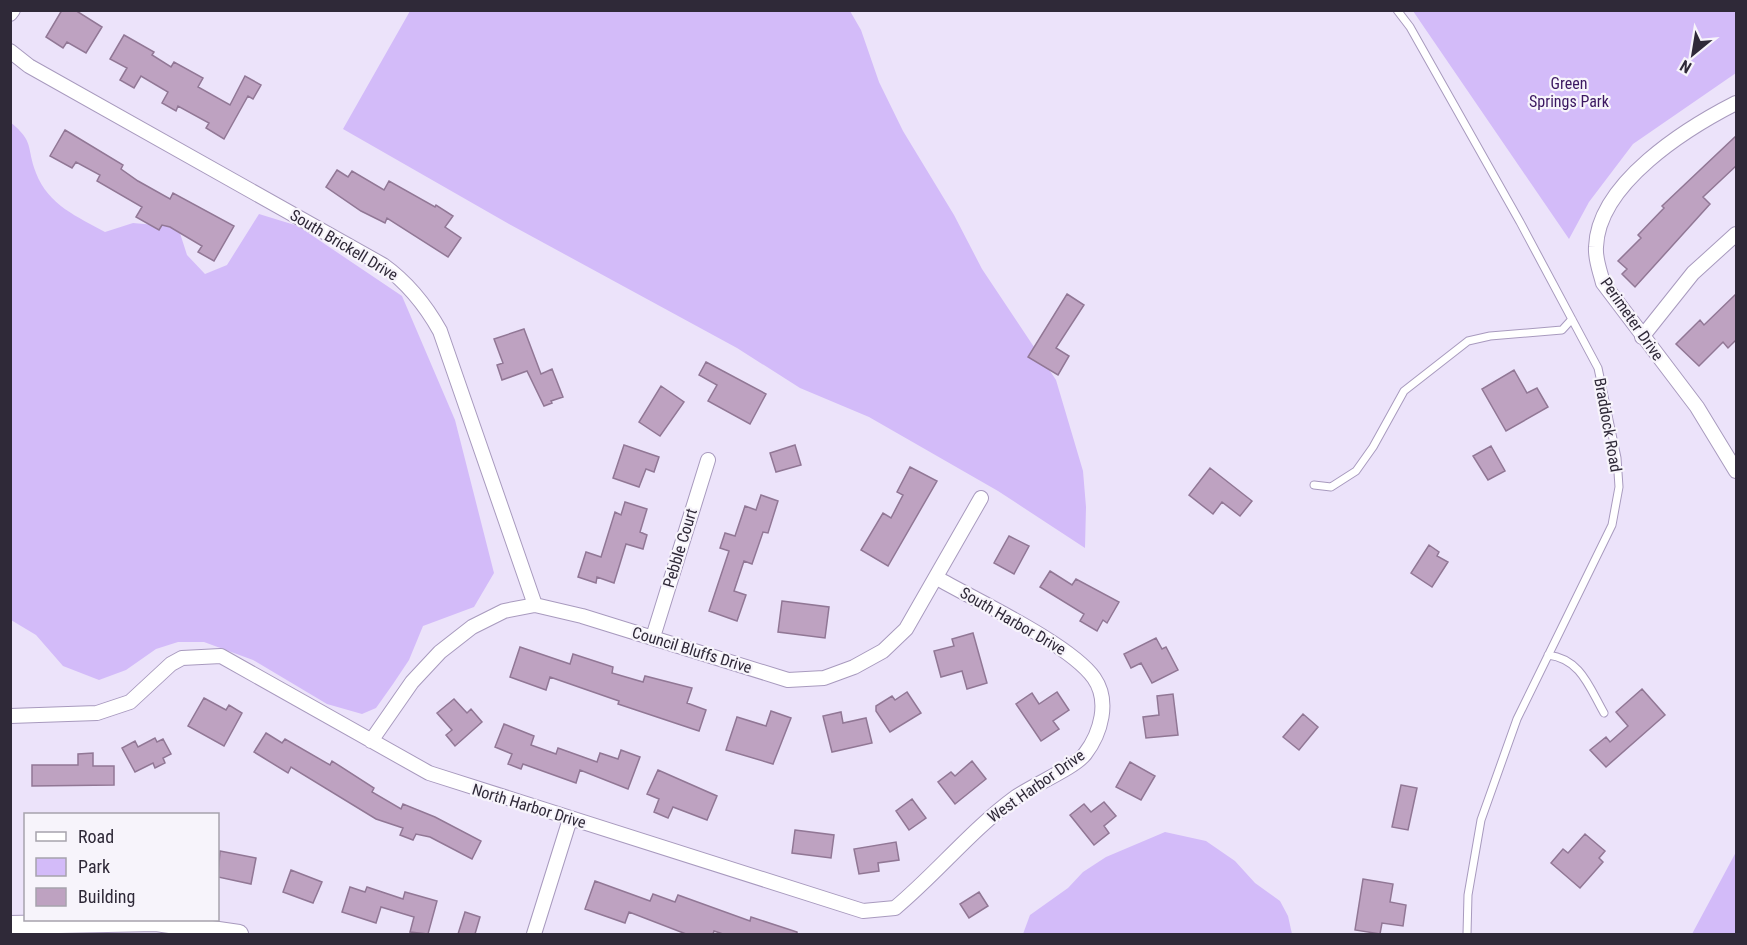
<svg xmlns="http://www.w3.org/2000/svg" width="1747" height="945" font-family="'Roboto Condensed',sans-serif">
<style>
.green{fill:#d3bbf9}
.building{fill:#bea2c1;stroke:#917795;stroke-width:1.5}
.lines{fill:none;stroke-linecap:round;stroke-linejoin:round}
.service-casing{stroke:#a89abe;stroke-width:9}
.minor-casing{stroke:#a89abe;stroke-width:16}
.secondary-casing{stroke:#a89abe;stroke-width:20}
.service{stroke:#fff;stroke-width:7}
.minor{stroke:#fff;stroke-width:14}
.secondary{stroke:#fff;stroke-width:18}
.labels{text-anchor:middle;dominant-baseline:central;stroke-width:4.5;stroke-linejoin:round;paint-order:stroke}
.park-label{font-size:16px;fill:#3b1760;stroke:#f7f4fb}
.street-label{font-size:16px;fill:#2f2938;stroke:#f7f4fb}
</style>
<rect width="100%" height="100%" fill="#ece3fa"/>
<path class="green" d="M410 11H850L861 30 879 82 903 131 954 215 982 269 1056 380 1083 471 1086 507 1085 548 998 491 869 417 800 388 737 348 509 224 343 129Z
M1413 11H1736V73L1633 144 1589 202 1569 239Z
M10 122C35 142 26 147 36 173 48 205 78 217 105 232L133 223 178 227 187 255 205 274 227 265 259 214 298 226 402 296 455 420 494 573 474 607 423 626 409 660 393 684 376 708 362 714 327 704 253 660 204 642H178L156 649 126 670 99 680 63 666 36 635 11 620Z
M1165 832 1206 841 1235 861 1255 883 1280 901 1288 916 1292 934H1023L1030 915 1068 888 1083 872 1106 857Z
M1736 852V934H1692Z"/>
<path class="building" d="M62 10H75L102 27 86 53 67 42 63 48 46 37Z
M124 35 154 52 152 55 171 67 174 62 203 78 198 87 230 105 245 76 261 85 253 99 248 96 224 139 206 128 209 123 178 106 176 111 162 103 168 92 141 76 134 88 120 80 127 68 110 59Z
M65 130 123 165 121 169 138 181 170 199 173 193 234 226 214 261 198 252 202 246 170 227 162 225 159 230 136 217 142 207 97 181 100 175 76 162 72 168 50 156Z
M1737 135V165L1703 197 1710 204 1635 287 1622 274 1627 269 1618 261 1641 238 1638 235 1664 208 1662 206Z
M337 170 348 177 352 171 384 190 389 181 435 207 436 205 453 216 445 227 461 238 448 257 387 218 385 223 361 211 326 187Z
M1737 293V339L1728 348 1723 342 1699 366 1676 344 1700 320 1704 325Z
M1067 294 1084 305 1056 348 1069 356 1058 375 1028 357Z
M524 329 541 374 552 369 563 397 551 401 552 403 544 406 527 371 502 380 497 365 503 363 494 339Z
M706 362 766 394 750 424 708 401 717 385 699 375Z
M1514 370 1527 393 1537 388 1548 407 1506 431 1482 389Z
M661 386 684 402 660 436 639 422Z
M624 445 659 457 654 472 646 469 639 487 613 478Z
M795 445 801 465 776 472 770 453Z
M1491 446 1505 471 1488 480 1473 456Z
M910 467 937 481 888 566 861 550 883 513 891 518 903 495 897 492Z
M1210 468 1252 501 1240 516 1222 502 1213 514 1189 495Z
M761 495 778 501 768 533 763 532 752 564 744 561 734 591 746 595 737 621 709 611 729 551 720 548 725 533 735 536 745 506 756 510Z
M625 502 647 509 640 532 647 535 643 549 626 544 614 583 597 577 596 583 578 577 586 552 601 557 615 512 621 515Z
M1009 536 1029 546 1014 574 994 563Z
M1429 545 1439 552 1437 556 1448 562 1432 587 1411 573Z
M1050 571 1072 585 1076 579 1119 602 1107 623 1103 620 1097 631 1080 621 1084 614 1040 587Z
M782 601 829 607 825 638 778 632Z
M973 633 987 683 967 689 962 671 941 677 934 651 954 646 952 639Z
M1156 638 1162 649 1166 647 1178 670 1152 683 1141 663 1131 668 1124 654Z
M520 647 570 664 573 654 613 667 612 673 643 682 645 676 692 688 687 703 706 710 699 731 618 704 619 701 550 677 546 690 510 677Z
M1642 689 1665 715 1606 767 1590 750 1606 737 1610 742 1628 726 1616 712Z
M907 692 921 713 890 732 876 711V706L892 696 895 700Z
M1057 692 1069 710 1053 721 1059 729 1041 741 1016 704 1032 693 1039 704Z
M1173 694 1178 735 1146 738 1143 717 1159 715 1157 696Z
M204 698 226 710 229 705 242 713 224 746 188 726Z
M454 699 467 713 471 709 482 722 455 746 446 735 452 730 437 713Z
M771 711 791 718 773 764 726 750 737 717 766 726Z
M841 712 843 723 866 718 872 743 832 752 823 716Z
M1303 714 1318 727 1299 750 1283 737Z
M504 724 534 736 531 745 556 754 558 748 597 762 600 753 618 759 621 750 640 757 628 789 580 770 576 783 523 764 521 769 508 764 512 754 495 747Z
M266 733 282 743 285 739 330 765 332 761 374 788 372 792 401 809 403 804 435 817 481 841 472 859 430 837 416 834 413 840 400 835 403 828 376 819 291 767 288 773 254 752Z
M155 738 157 742 163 739 171 754 163 758 165 763 155 768 153 763 135 772 122 748 135 741 138 747Z
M93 753V766H114V785L32 786V765H78V754Z
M972 761 986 779 955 804 938 782 951 772 955 776Z
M1130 762 1155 776 1141 800 1116 787Z
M658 770 717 796 707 820 673 807 668 818 654 812 659 799 647 794Z
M1401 785 1417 788 1408 830 1392 827Z
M912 799 926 818 909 830 896 811Z
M1104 802 1116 816 1104 826 1109 833 1094 845 1070 815 1084 804 1091 812Z
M795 830 834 835 831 858 792 853Z
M1585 834 1605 851 1599 858 1603 862 1580 888 1551 863 1563 849 1568 853Z
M896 842 899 860 878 863 879 871 859 874 854 849Z
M220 851 256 858 251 884 218 877Z
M291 870 322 882 313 903 283 892Z
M1363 879 1393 884 1390 902 1406 905 1403 926 1382 923 1380 934 1355 930Z
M595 881 650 901 653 894 675 902 678 895 750 921 751 917 797 932V934H723L714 931 713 934H686L629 912 625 923 585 909Z
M350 887 365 892 367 887 403 899 405 892 437 901 428 934 410 932 414 917 381 907 376 923 342 912Z
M979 892 988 906 969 918 960 904Z
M465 912 480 917 475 934H458Z"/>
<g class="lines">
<defs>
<path id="service" d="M1397 10 1410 27 1520 222 1598 368 1617 458 1619 487 1612 525 1517 719 1481 820 1468 895 1467 934
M1314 485 1331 487 1356 471 1373 447 1404 391 1468 341 1490 336 1562 330 1572 319
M1548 655C1581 659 1589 687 1604 713"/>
<path id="minor" d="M10 14 13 10
M10 51 29 66 383 265C408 283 425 304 440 331L535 605
M1736 103C1687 128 1598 183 1596 247 1595 259 1600 271 1603 283L1697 407 1736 471
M1642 337 1693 273 1736 234
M653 637 708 460
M10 716 97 713 130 702 171 664 182 658 221 656 429 773 863 911 895 908C937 873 971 830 1016 797 1033 785 1074 768 1085 754 1101 733 1110 701 1094 678 1070 644 975 600 937 578
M371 741 412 682 440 652 472 627 504 611 535 605 582 616 788 680 824 678 854 667 883 651 906 629 981 498
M534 934 570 819"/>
<path id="secondary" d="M10 925 156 922 239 934"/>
</defs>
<use href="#service" class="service-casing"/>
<use href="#minor" class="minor-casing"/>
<use href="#secondary" class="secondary-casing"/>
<use href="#service" class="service"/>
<use href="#minor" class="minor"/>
<use href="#secondary" class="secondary"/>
</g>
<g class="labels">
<g class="park-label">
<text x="1569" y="83">Green<tspan x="1569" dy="18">Springs Park</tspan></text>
</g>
<g class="street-label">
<text transform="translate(344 245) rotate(31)">South Brickell Drive</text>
<text transform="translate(1632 319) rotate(55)">Perimeter Drive</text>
<text transform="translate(1608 425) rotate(80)">Braddock Road</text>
<text transform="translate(680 548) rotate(-73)">Pebble Court</text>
<text transform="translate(1013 621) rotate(30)">South Harbor Drive</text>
<text transform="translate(692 650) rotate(17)">Council Bluffs Drive</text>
<text transform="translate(1036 786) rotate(-35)">West Harbor Drive</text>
<text transform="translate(529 806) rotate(17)">North Harbor Drive</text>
</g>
</g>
<rect width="1747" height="945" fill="none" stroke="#2f2938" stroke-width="24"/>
<rect x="24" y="813" width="195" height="108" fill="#f7f4fb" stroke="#a7a3ad" stroke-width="1.5"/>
<rect x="36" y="832" width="30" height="9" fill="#ffffff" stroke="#a7a3ad" stroke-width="1.5"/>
<text x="78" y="843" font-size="18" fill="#2f2938">Road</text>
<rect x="36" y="858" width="30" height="18" fill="#d3bbf9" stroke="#a7a3ad" stroke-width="1.5"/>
<text x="78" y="873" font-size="18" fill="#2f2938">Park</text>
<rect x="36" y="888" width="30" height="18" fill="#bea2c1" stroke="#a7a3ad" stroke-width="1.5"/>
<text x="78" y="903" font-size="18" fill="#2f2938">Building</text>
<g transform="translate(1693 54) rotate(210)" stroke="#f7f4fb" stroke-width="4.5" paint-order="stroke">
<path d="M0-4.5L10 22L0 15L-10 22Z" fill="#2f2938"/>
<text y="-9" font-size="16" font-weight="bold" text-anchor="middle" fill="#2f2938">N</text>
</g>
</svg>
